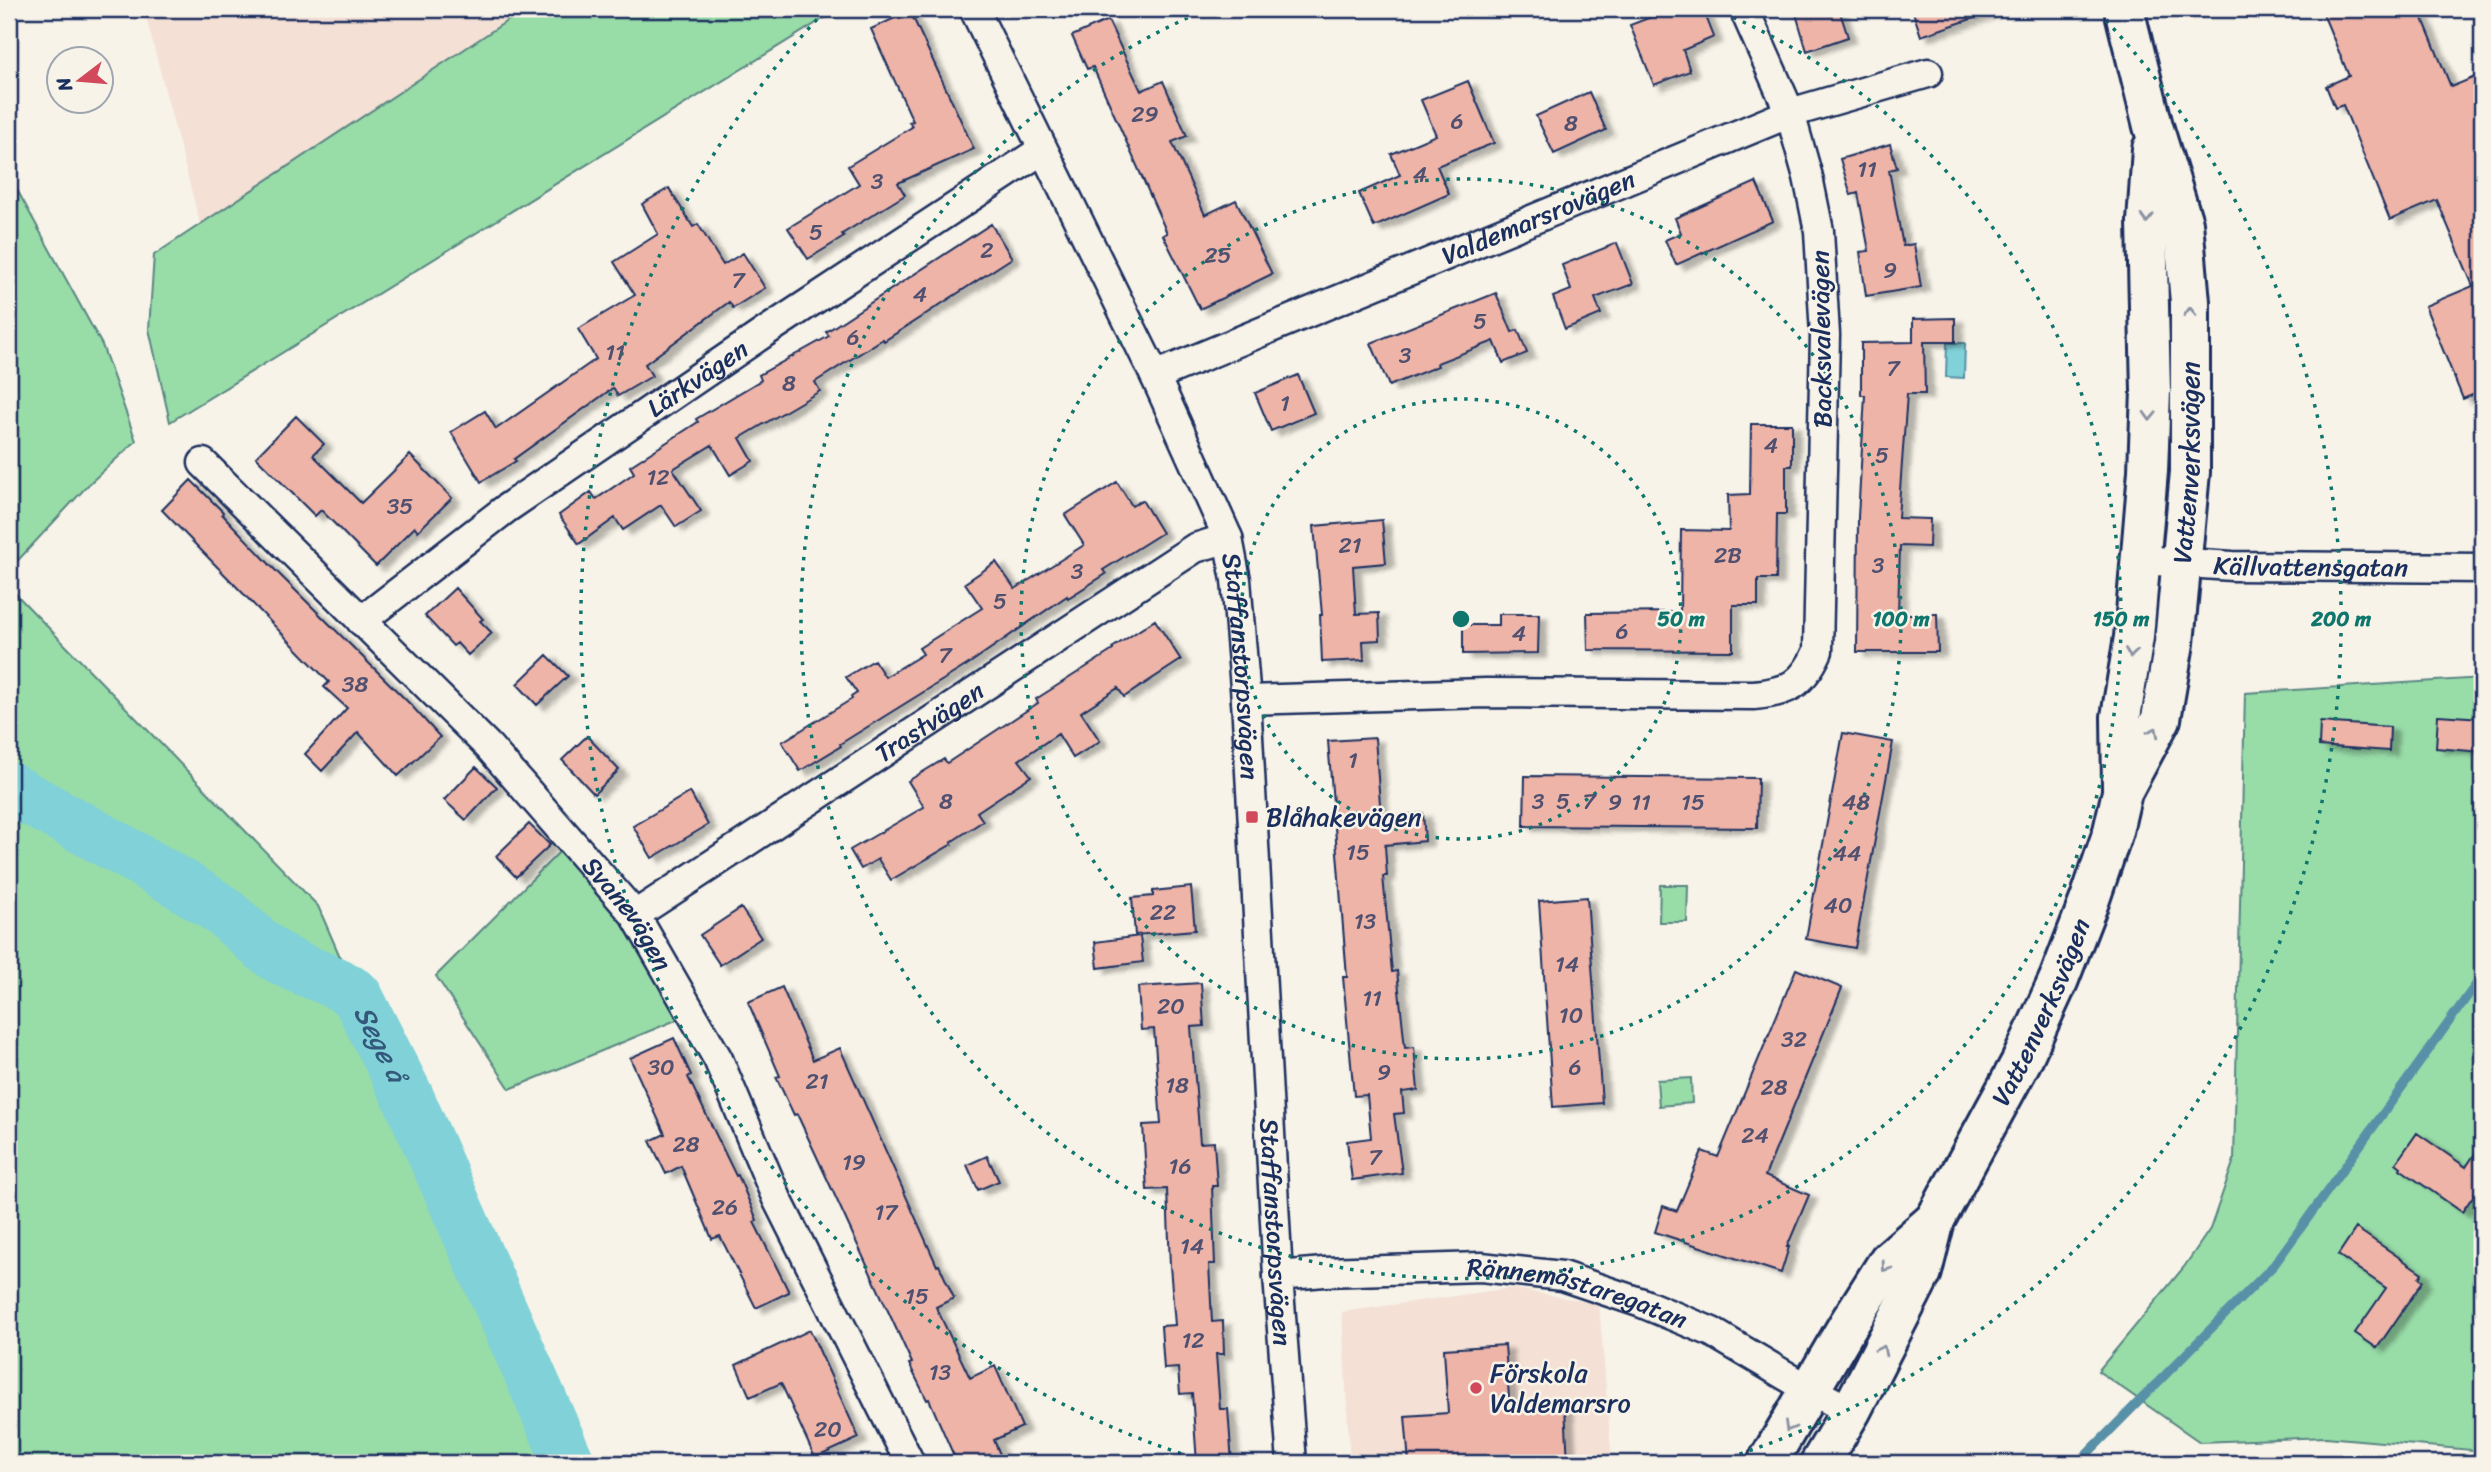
<svg xmlns="http://www.w3.org/2000/svg" width="2491" height="1472" font-family="Sriracha,sans-serif">
<style>
.built{fill:#f4e0d5}
.green{fill:#98dca8;stroke:#5a8683;stroke-width:2}
.water{fill:#80d1d8;stroke:#5890a7;stroke-width:2}
.lines{fill:none;stroke-linecap:round;stroke-linejoin:round}
.stream{stroke:#5890a7;stroke-width:9}
.river{stroke:#80d1d8;stroke-width:52}
.building{fill:#eeb4a8;stroke:#1b2f5e;stroke-width:2;filter:url(#shadow)}
.street-casing{stroke:#1b2f5e;stroke-width:33}
.secondary-casing{stroke:#1b2f5e;stroke-width:44}
.street{stroke:#f7f3e8;stroke-width:28}
.secondary{stroke:#f7f3e8;stroke-width:38}
.oneway{stroke:#8991a3}
.ring{fill:none;stroke:#0f766e;stroke-width:3.5;stroke-dasharray:3.5 7}
.poi-dot{fill:#d1495b;stroke:#f7f3e8;stroke-width:2.5}
.labels{text-anchor:middle;dominant-baseline:central;stroke-width:5;stroke-linejoin:round;paint-order:stroke}
.number-label{font-size:23px;fill:#505070}
.street-label{font-size:26px;fill:#1b2f5e;stroke:#f7f3e8}
.poi-label{font-size:26px;fill:#1b2f5e;stroke:#f7f3e8;text-anchor:start}
.water-label{font-size:28px;font-style:italic;fill:#34587c;stroke:#f7f3e8}
.centre{fill:#0f766e;stroke:#f7f3e8;stroke-width:3.5}
.ring-label{font-size:21px;text-anchor:middle;font-weight:bold;fill:#0f766e;stroke:#f7f3e8;stroke-width:5;stroke-linejoin:round;paint-order:stroke}
</style>
<defs>
<filter id="shadow"><feDropShadow dx="8" dy="4.5" stdDeviation="2" flood-color="#0004"/></filter>
</defs>
<rect width="100%" height="100%" fill="#f7f3e8"/>
<filter id="ink" filterUnits="userSpaceOnUse"><feTurbulence type="fractalNoise" baseFrequency=".0143" numOctaves="2"/><feDisplacementMap in="SourceGraphic" scale="14" xChannelSelector="R" yChannelSelector="G"/><feConvolveMatrix kernelMatrix="1 2 1 2 8 2 1 2 1" color-interpolation-filters="sRGB"/></filter>
<g filter="url(#ink)">
<path class="built" d="M144 9H525L200 224Z
M1511 1288 1599 1304 1612 1463H1350L1342 1312Z"/>
<path class="green" d="M525 9H839L170 422 149 329 154 255Z
M9 175 102 345 136 441 89 484 9 570Z
M9 587 318 906 357 996 408 1097 569 1463H9Z
M2482 678V1451L2326 1437 2200 1442 2098 1371 2184 1267 2210 1229 2234 1160 2245 693Z
M565 846 627 928 681 1018 510 1089 436 976Z
M1660 885H1688L1687 922H1659Z
M1691 1078 1692 1103 1659 1106 1657 1080Z"/>
<path class="water" d="M1947 343H1965L1964 378 1946 377Z"/>
<g class="lines">
<path class="stream" d="M2078 1463 2274 1265 2482 976"/>
<path class="river" id="s1" d="M9 788C77 826 148 862 214 905 236 920 254 941 276 956 302 973 333 977 357 996L408 1097 569 1463"/>
</g>
<path class="building" d="M1672 9H1703L1714 37 1683 50 1690 71 1654 85 1630 25Z
M1813 9H1839L1848 37 1807 51 1796 14Z
M1912 9H1988L1989 13 1921 36Z
M2321 9H2419L2451 87 2482 74V391L2463 399 2425 306 2473 286 2437 200 2390 220 2343 105 2335 108 2326 86 2349 76Z
M910 11 974 149 898 183 905 195 842 234 844 237 808 259 788 228 859 184 848 166 912 127 909 122 913 121 871 29Z
M1108 20 1141 91 1163 81 1187 136 1172 142 1205 215 1236 200 1272 274 1200 309 1163 235 1167 233 1093 67 1087 69 1072 36Z
M1468 81 1494 143 1437 166 1449 194 1374 227 1359 193 1400 175 1391 154 1436 135 1421 100Z
M1589 92 1606 130 1554 154 1536 116Z
M1890 144 1897 168 1889 170 1903 246 1914 244 1921 287 1866 296 1860 252 1869 251 1858 193 1851 195 1840 159Z
M1756 182 1773 221 1676 265 1665 240 1681 233 1675 218Z
M669 188 693 227 698 224 723 265 743 253 765 288 733 308 729 302 645 364 652 376 618 396 613 388 514 459 516 461 481 482 451 432 485 411 496 429 596 359 578 329 635 295 614 262 658 234 642 204Z
M991 224 1012 258 884 341 883 339 815 382 820 391 740 438 753 461 730 475 712 445 673 469 701 511 676 527 661 505 623 530 615 518 579 544 559 515 591 492 596 499 634 473 630 466 698 422 696 419 761 380 759 375 829 336 826 332Z
M1617 243 1633 284 1595 298 1601 314 1565 329 1553 297 1571 290 1562 265Z
M1496 293 1512 332 1518 330 1527 353 1503 363 1494 341 1437 363 1438 366 1389 386 1371 343Z
M1955 318V342H1924L1925 394H1907L1898 518 1930 519 1929 547 1900 546 1898 614H1937L1938 652H1857L1858 517 1865 395H1861V343L1913 342V319Z
M1298 375 1314 413 1271 431 1255 393Z
M296 416 324 444 313 455 361 503 410 455 452 498 418 531 415 527 376 566 321 510 315 516 256 457Z
M1751 424H1792V466H1786V514H1777L1776 579H1758V605H1733V651L1588 650 1587 613 1680 612 1681 530 1729 531 1728 495 1750 494Z
M191 480 223 512 222 514 275 570 410 704 440 737 398 776 358 732 322 771 305 754 347 708 324 687 329 682 162 510Z
M1117 482 1132 506 1142 500 1162 533 1103 570 1106 574 1068 598 1067 596 967 665 840 744 841 746 800 771 782 742 852 699 851 697 857 693 846 677 874 660 885 677 923 654 919 648 982 608 965 583 996 562 1015 589 1084 545 1065 515Z
M1382 520 1386 563 1353 566 1356 614 1379 613 1380 640 1363 641 1364 660 1322 662 1320 615H1322L1314 526Z
M455 588 483 619 480 621 492 633 468 655 457 643 453 646 425 616Z
M1499 614H1539L1538 653 1463 654V625H1499Z
M1155 620 1181 660 1124 697 1118 688 1081 712 1100 741 1073 758 1058 734 1019 760 1031 776 977 812 983 821 951 842 952 844 891 880 878 859 861 869 850 850 924 807 908 781 944 759 947 763 1038 703 1036 699 1113 650 1112 648Z
M547 655 568 676 537 705 517 684Z
M2438 715 2482 718V752L2436 748Z
M2320 722 2390 727 2389 751 2319 746Z
M1843 733 1893 742 1855 948 1806 939Z
M587 736 619 770 594 794 562 760Z
M1375 738 1381 817 1423 813 1425 841 1385 845 1387 876H1383L1392 972 1397 971 1405 1048 1414 1047 1418 1090 1402 1092 1404 1113 1394 1114 1402 1173 1352 1180 1347 1141 1371 1138 1367 1095 1354 1096 1343 977H1347L1328 741Z
M476 767 497 787 466 820 444 800Z
M1525 776 1758 778 1757 828 1524 826Z
M690 792 708 825 652 858 633 826Z
M529 824 550 845 516 877 496 856Z
M1191 887 1195 930 1135 935 1132 898 1153 896V891Z
M1587 897 1602 1103 1553 1107 1539 901Z
M741 908 761 938 720 965 700 935Z
M1140 936 1143 962 1098 968 1095 942Z
M1796 969 1842 988 1765 1176 1809 1195 1787 1247H1789L1781 1273 1655 1232 1663 1206 1677 1211 1702 1151 1718 1157Z
M1201 983 1204 1026 1191 1027 1200 1143 1214 1142 1217 1186H1212L1215 1264H1209L1212 1322 1223 1321 1224 1354H1216L1220 1409H1228L1232 1463H1197L1192 1393 1180 1394 1178 1368 1164 1369 1161 1326 1175 1325 1170 1266 1167 1189 1147 1190 1143 1125 1161 1124 1154 1029 1141 1030 1138 987Z
M782 987 813 1060 840 1048 937 1266 939 1265 954 1298 936 1307 970 1378 995 1366 1022 1427 994 1440 1001 1457 987 1463H957L929 1399 927 1400 909 1364 912 1363 830 1185 797 1114 794 1115 776 1077 780 1076 748 1002Z
M674 1038 691 1075 688 1077 736 1176 738 1175 757 1220 754 1222 789 1292 756 1308 720 1236 712 1239 681 1166 666 1174 650 1141 665 1134 630 1058Z
M2417 1133 2466 1167 2482 1143V1183L2462 1212 2400 1169 2401 1167 2396 1163Z
M987 1156 999 1181 978 1190 967 1165Z
M2356 1228 2422 1273 2419 1278 2423 1281 2377 1348 2355 1333 2386 1288 2338 1255Z
M810 1330 859 1438 815 1458 781 1383 750 1397 736 1365Z
M1505 1345 1510 1410 1565 1407 1568 1463H1409L1405 1416 1448 1413 1444 1349Z"/>
<g class="lines">
<defs>
<g id="street">
<path id="s2" d="M974 9 1155 376 1228 538 1236 580 1246 700 1278 1276 1292 1463"/>
<path id="s3" d="M1155 376 1790 113 1928 73"/>
<path id="s4" d="M203 463 489 747 635 915 718 1059 777 1199 910 1463"/>
<path id="s5" d="M2141 560 2232 566 2482 568"/>
<path id="s6" d="M361 621 507 508 765 332 1042 150"/>
<path d="M1246 700 1486 693 1754 695C1789 692 1803 684 1818 651L1825 335 1819 231 1808 177 1790 113 1744 9"/>
<path id="s7" d="M635 915 1195 548 1228 538"/>
<path id="s8" d="M1278 1276 1324 1272 1481 1267 1562 1276 1642 1303 1712 1332 1810 1390 1851 1411"/>
</g>
<g id="secondary">
<path d="M2122 787 2121 717 2134 637 2148 471 2151 391 2147 222 2152 149"/>
<path d="M1767 1463 1848 1325 1889 1260 1935 1220"/>
<path id="s9" d="M1820 1463 1851 1411 1922 1272 1935 1220 2021 1062 2059 979 2090 899 2113 831 2122 792 2161 719 2174 643 2190 472V302L2183 223 2153 126 2124 9"/>
</g>
</defs>
<use href="#street" class="street-casing"/>
<use href="#secondary" class="secondary-casing"/>
<use href="#street" class="street"/>
<use href="#secondary" class="secondary"/>
</g>
<defs><path id="oneway-chevron" d="M-2-3.5L2.5 0L-2 3.5" fill="none" stroke-width="1.6" stroke-linecap="round" stroke-linejoin="round" transform="scale(1.75)"/></defs>
<g class="oneway">
<use href="#oneway-chevron" transform="translate(2147 218) rotate(92)"/>
<use href="#oneway-chevron" transform="translate(2190 312) rotate(-91)"/>
<use href="#oneway-chevron" transform="translate(2150 416) rotate(92)"/>
<use href="#oneway-chevron" transform="translate(2131 653) rotate(99)"/>
<use href="#oneway-chevron" transform="translate(2154 732) rotate(-63)"/>
<use href="#oneway-chevron" transform="translate(1886 1267) rotate(126)"/>
<use href="#oneway-chevron" transform="translate(1882 1350) rotate(-63)"/>
<use href="#oneway-chevron" transform="translate(1789 1427) rotate(120)"/>
</g>
</g>
<g class="ring">
<circle cx="1461" cy="619" r="220"/>
<circle cx="1461" cy="619" r="440"/>
<path d="M1714 9A660 660 0 1 1 1208 9"/>
<path d="M1211 1463A880 880 0 0 1 823 13M2099 13A880 880 0 0 1 1711 1463"/>
</g>
<g class="poi-dot">
<rect x="1245" y="810" width="14" height="14" rx="3.5"/>
<circle cx="1476" cy="1388" r="7"/>
</g>
<g class="labels">
<g class="number-label">
<text x="1145" y="114">29</text>
<text x="1457" y="121">6</text>
<text x="1571" y="123">8</text>
<text x="1867" y="169">11</text>
<text x="1420" y="174">4</text>
<text x="877" y="181">3</text>
<text x="816" y="232">5</text>
<text x="987" y="250">2</text>
<text x="1218" y="255">25</text>
<text x="1890" y="270">9</text>
<text x="738" y="280">7</text>
<text x="920" y="294">4</text>
<text x="1480" y="321">5</text>
<text x="853" y="337">6</text>
<text x="615" y="352">11</text>
<text x="1405" y="355">3</text>
<text x="1893" y="368">7</text>
<text x="789" y="383">8</text>
<text x="1285" y="403">1</text>
<text x="1771" y="445">4</text>
<text x="1882" y="455">5</text>
<text x="658" y="477">12</text>
<text x="400" y="506">35</text>
<text x="1350" y="545">21</text>
<text x="1728" y="555">2B</text>
<text x="1878" y="565">3</text>
<text x="1077" y="571">3</text>
<text x="1000" y="601">5</text>
<text x="1622" y="631">6</text>
<text x="1519" y="633">4</text>
<text x="945" y="655">7</text>
<text x="355" y="684">38</text>
<text x="1353" y="760">1</text>
<text x="946" y="801">8</text>
<text x="1538" y="801">3</text>
<text x="1563" y="801">5</text>
<text x="1589" y="801">7</text>
<text x="1615" y="802">9</text>
<text x="1641" y="802">11</text>
<text x="1693" y="802">15</text>
<text x="1856" y="802">48</text>
<text x="1358" y="852">15</text>
<text x="1847" y="853">44</text>
<text x="1838" y="905">40</text>
<text x="1163" y="912">22</text>
<text x="1365" y="921">13</text>
<text x="1567" y="964">14</text>
<text x="1372" y="998">11</text>
<text x="1171" y="1006">20</text>
<text x="1571" y="1015">10</text>
<text x="1794" y="1039">32</text>
<text x="661" y="1067">30</text>
<text x="1575" y="1067">6</text>
<text x="1384" y="1072">9</text>
<text x="817" y="1081">21</text>
<text x="1177" y="1085">18</text>
<text x="1774" y="1087">28</text>
<text x="1755" y="1135">24</text>
<text x="686" y="1144">28</text>
<text x="1375" y="1157">7</text>
<text x="854" y="1162">19</text>
<text x="1180" y="1166">16</text>
<text x="725" y="1207">26</text>
<text x="886" y="1212">17</text>
<text x="1192" y="1246">14</text>
<text x="917" y="1296">15</text>
<text x="1193" y="1340">12</text>
<text x="940" y="1372">13</text>
<text x="828" y="1429">20</text>
</g>
<g class="street-label">
<text stroke="none"><textPath href="#s3" startOffset="415">Valdemarsrovägen</textPath></text>
<text transform="translate(1821 339) rotate(-91)">Backsvalevägen</text>
<text stroke="none"><textPath href="#s6" startOffset="415">Lärkvägen</textPath></text>
<text stroke="none"><textPath href="#s9" startOffset="1080">Vattenverksvägen</textPath></text>
<text stroke="none"><textPath href="#s5" startOffset="170">Källvattensgatan</textPath></text>
<text stroke="none"><textPath href="#s2" startOffset="716">Staffanstorpsvägen</textPath></text>
<text stroke="none"><textPath href="#s7" startOffset="352">Trastvägen</textPath></text>
<text stroke="none"><textPath href="#s4" startOffset="620">Svanevägen</textPath></text>
<text stroke="none"><textPath href="#s9" startOffset="504">Vattenverksvägen</textPath></text>
<text stroke="none"><textPath href="#s2" startOffset="1283">Staffanstorpsvägen</textPath></text>
<text stroke="none"><textPath href="#s8" startOffset="303">Rännemästaregatan</textPath></text>
</g>
<g class="poi-label">
<text x="1266" y="817">Blåhakevägen</text>
<text x="1490" y="1373">Förskola<tspan x="1490" dy="30">Valdemarsro</tspan></text>
</g>
<g class="water-label">
<text stroke="none"><textPath href="#s1" startOffset="460">Sege å</textPath></text>
</g>
</g>
<circle cx="1461" cy="619" r="10" class="centre"/>
<g class="ring-label">
<text x="1681" y="626">50 m</text>
<text x="1901" y="626">100 m</text>
<text x="2121" y="626">150 m</text>
<text x="2341" y="626">200 m</text>
</g>
<rect width="2491" height="1472" fill="none" stroke="#f7f3e8" stroke-width="35"/>
<rect x="18" y="18" width="2456" height="1437" fill="none" stroke="#1b2f5e" stroke-width="2.5" filter="url(#ink)"/>
<g transform="translate(80 80) rotate(254)"><circle r="33" fill="#f7f3e8" stroke="#9fa5b1" stroke-width="2"/>
<path d="M0-5L12 26L0 18L-12 26Z" fill="#d1495b"/>
<text y="-10" font-size="19" font-weight="bold" text-anchor="middle" fill="#1b2f5e">N</text>
</g>
</svg>
